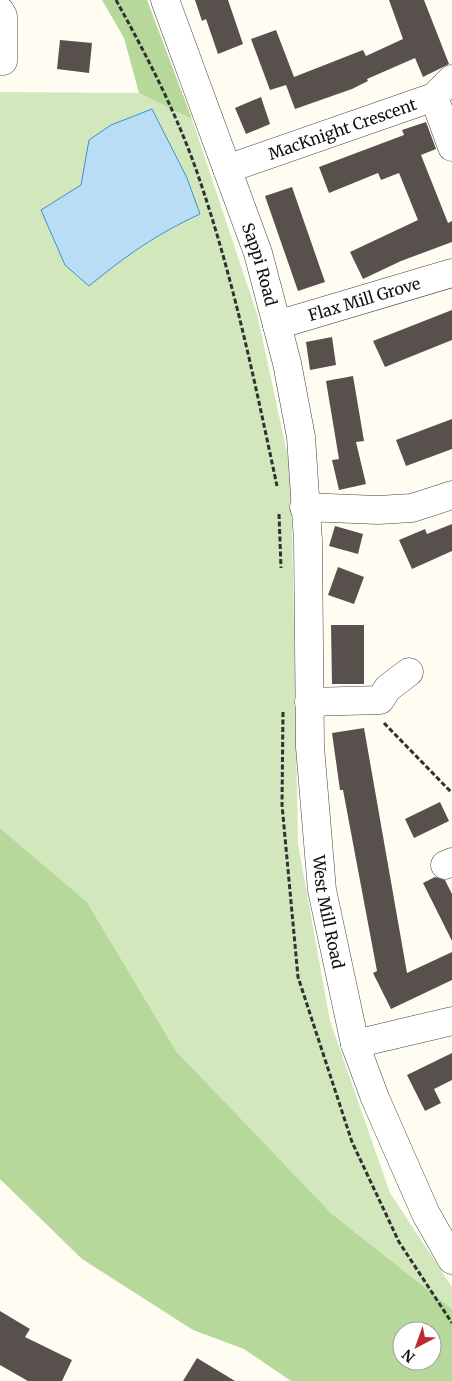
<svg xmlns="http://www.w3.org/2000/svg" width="452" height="1381" font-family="Merriweather,serif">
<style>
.green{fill:#d2e8bc}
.forest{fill:#b6d99b;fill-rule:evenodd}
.water{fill:#b8ddf4;stroke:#4191c9}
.building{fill:#57504c}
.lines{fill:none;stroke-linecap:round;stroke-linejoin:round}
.minor-casing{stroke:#424242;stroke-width:29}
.path{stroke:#313131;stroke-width:3;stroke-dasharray:5 2.5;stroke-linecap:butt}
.minor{stroke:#fff;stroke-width:28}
.labels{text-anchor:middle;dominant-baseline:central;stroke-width:5;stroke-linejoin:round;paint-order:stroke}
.street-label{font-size:16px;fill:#0f0f0f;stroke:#fff}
</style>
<rect width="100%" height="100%" fill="#fffcf2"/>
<path class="green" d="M0 92 139 93 192 119 257 314 291 471 298 844 330 1021 390 1193 452 1287V1309L332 1214 176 1051 87 902 0 828Z"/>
<path class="forest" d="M102 0H147L192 119 139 93 124 38Z
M0 828 87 902 176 1051 332 1214 452 1309V1381H291L244 1349 193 1330 82 1259 0 1179ZM402 1331H432V1361H402Z"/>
<path class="water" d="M152 109 187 178 200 214C155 235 127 255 89 286L65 265 41 210 81 185 89 140 111 125Z"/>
<path class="building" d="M195 0H228L243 44 218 54 206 19 202 21Z
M389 0H424L449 64 423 77 415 58 367 79 368 81 352 89 295 109 286 85 270 90 251 39 276 30 294 77 363 50 366 56 403 39Z
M60 40 92 43 89 73 57 69Z
M261 97 270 124 246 134 235 108Z
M426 122 436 149 421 155 448 223 452 221V242L401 261 363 279 350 252 418 220 399 173 381 180 378 173 329 193 319 167 404 135 402 130Z
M292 187 325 282 298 291 265 196Z
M452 310V340L385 367 373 341Z
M332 337 336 365 310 370 306 342Z
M353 376 364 441 356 442 366 484 339 490 332 460 339 459 326 381Z
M452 419V449L406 466 396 440Z
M452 524V551L412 569 399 540 425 529 427 534Z
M335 526 363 534 358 554 329 546Z
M338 567 364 577 354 604 328 595Z
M331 625H364V684H332Z
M364 728 407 973 452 952V980L391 1009 373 973 377 971 343 790H340L332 733Z
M440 802 449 821 414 838 405 819Z
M435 877 445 880 452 894V941L423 883Z
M452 1053V1080L434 1089 441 1103 425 1111 407 1075Z
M0 1311 30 1329 25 1337 72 1360 62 1381H28L0 1365Z
M197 1358 235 1381H183Z"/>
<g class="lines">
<defs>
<g id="minor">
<path id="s1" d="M165 0 258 253 287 363 301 437 308 540 310 747 322 890 355 1044 375 1098 426 1214 452 1260"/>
<path d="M0 11 3 16V61"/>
<path d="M434 97 452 147"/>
<path id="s2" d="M227 169 434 97 452 79"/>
<path id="s3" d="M277 325 452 273"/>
<path d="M304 507 378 510 412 508 452 495"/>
<path d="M309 702 380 700 388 688 409 672"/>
<path d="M445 865 452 862"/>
<path d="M355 1044 452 1021"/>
</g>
</defs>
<use href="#minor" class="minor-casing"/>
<path class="path" d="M116 0C148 58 179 118 200 181 234 281 255 383 277 486
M279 514 281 568
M283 712 282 805 298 977 352 1142 399 1242 452 1323
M384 723 452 793"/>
<use href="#minor" class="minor"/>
</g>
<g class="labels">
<g class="street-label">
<text stroke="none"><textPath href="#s2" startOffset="122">MacKnight Crescent</textPath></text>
<text stroke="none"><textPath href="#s1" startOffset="281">Sappi Road</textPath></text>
<text stroke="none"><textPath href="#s3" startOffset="91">Flax Mill Grove</textPath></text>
<text stroke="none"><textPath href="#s1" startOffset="935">West Mill Road</textPath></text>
</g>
</g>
<g transform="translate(417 1346) rotate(221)"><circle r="24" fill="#ffffff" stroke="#9f9f9f"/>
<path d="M0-4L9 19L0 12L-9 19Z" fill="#bb2b2f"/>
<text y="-8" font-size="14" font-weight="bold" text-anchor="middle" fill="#0f0f0f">N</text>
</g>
</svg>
